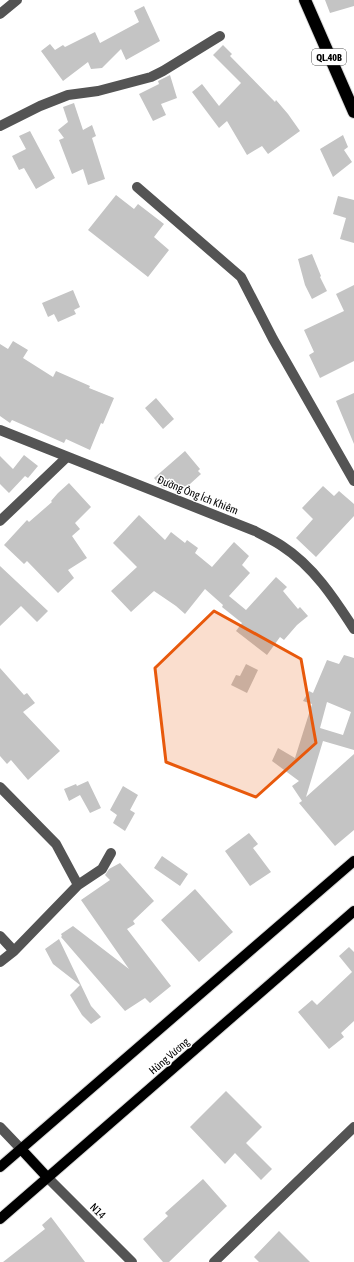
<svg xmlns="http://www.w3.org/2000/svg" width="354" height="1262" font-family="'Asap Condensed',sans-serif">
<style>
.building{fill:#c4c4c4;fill-rule:evenodd}
.lines{fill:none;stroke-linecap:round;stroke-linejoin:round}
.major-casing{stroke:#dbdbdb;stroke-width:12}
.highway-casing{stroke:#dbdbdb;stroke-width:14}
.minor{stroke:#545454;stroke-width:10}
.major{stroke:#000;stroke-width:10}
.highway{stroke:#000;stroke-width:12}
.marked{fill:#e8590c;fill-opacity:0.2;stroke:#e8590c;stroke-width:3;stroke-linejoin:round}
.labels{text-anchor:middle;dominant-baseline:central;stroke-width:3;stroke-linejoin:round;paint-order:stroke}
.shield{fill:#fff;stroke:#4c4c4c;stroke-width:1}
.shield-label{font-size:10px;font-weight:bold;fill:#000}
.street-label{font-size:11px;fill:#000;stroke:#fff}
</style>
<rect width="100%" height="100%" fill="#fff"/>
<path class="building" d="M325 0H354V6L330 13Z
M144 6 160 41 126 60 121 49 102 68 91 69 88 62 63 81 41 51 50 44 55 50 63 45 65 47 95 32 100 43 139 22 134 11Z
M223 45 232 54 230 56 275 102 276 100 288 114 300 131 268 154 262 146 247 155 227 121 219 128 192 92 202 84 219 106 241 83 213 55Z
M170 75 177 98 161 104 166 115 153 121 139 94 159 84 158 81Z
M74 103 83 130 92 125 96 136 92 138 105 179 88 185 83 169 72 174 59 140 64 138 58 130 68 122 63 107Z
M30 131 55 178 36 189 24 168 19 170 12 156 26 149 19 136Z
M343 135 348 147 344 150 352 162 333 177 320 149Z
M116 195 134 209 138 204 164 224 154 237 169 250 148 277 88 230Z
M338 196 354 200V243L340 239 346 218 333 214Z
M312 254 321 276 320 277 327 291 312 299 305 285 298 259Z
M354 285V361L320 378 309 355 314 352 304 330 344 311 336 294Z
M73 290 80 307 74 310 76 314 58 322 54 314 48 317 42 303Z
M13 341 28 350 23 358 53 377 56 371 90 386 89 388 114 398 103 424 101 423 90 450 66 439 64 443 12 420 10 423 0 416V344L8 349Z
M354 393V444L336 401Z
M156 398 174 419 163 429 145 408Z
M185 451 200 469 198 471 201 474 179 494 170 484 165 488 162 487 154 478Z
M24 455 38 466 28 478 25 476 9 493 0 484V456L13 469Z
M69 483 91 507 75 523 80 529 72 536 87 558 68 570 74 578 58 593 27 561 24 564 4 545 27 520 29 522 52 502 51 501 58 493Z
M323 486 334 496 339 491 354 504V516L316 557 296 538 313 519 302 508Z
M139 515 165 540 171 532 185 543 187 540 198 548 195 553 212 567 234 542 249 556 242 565 250 573 229 596 246 610 276 577 287 587 283 591 298 609 300 607 308 616 297 625 284 640 280 637 267 655 236 631 242 623 222 607 223 605 205 589 185 614 176 606 154 591 131 612 111 591 137 567 113 543Z
M0 566 48 611 37 622 21 606 0 626Z
M344 655 354 658V750L323 741 306 797 354 754V830L335 846 299 803 302 801 292 786 299 781 272 761 278 748 295 758 312 704 303 701 309 691 313 693 327 660 339 664ZM327 702 351 712 343 735 320 728Z
M246 664 258 670 247 693 231 685 236 675 240 676Z
M0 668 24 695 27 693 35 703 23 712 60 751 28 780 11 760 7 764 0 756Z
M88 781 101 808 90 813 80 795 69 801 64 789 76 784 77 786Z
M123 786 138 795 130 810 135 813 125 831 113 823 117 815 110 810Z
M249 833 258 844 253 848 271 872 250 886 225 851Z
M162 856 188 874 180 886 154 868Z
M120 863 154 901 133 921 135 924 127 929 171 986 150 1003 145 998 125 1011 61 937 62 936 61 934 73 926 129 969 81 900 110 880 105 875 109 869Z
M195 889 233 932 199 962 161 920Z
M59 939 91 1006 101 1017 91 1024 82 1015 70 995 80 985 53 964 45 949Z
M349 947 354 952V1021L341 1033 344 1037 329 1049 298 1012 312 1000 317 1005 352 972 339 956Z
M226 1091 262 1127 246 1143 272 1169 261 1180 235 1153 225 1164 190 1127Z
M203 1179 227 1206 169 1262H163L143 1239 168 1216 165 1213Z
M51 1217 85 1262H3L45 1229 42 1225Z
M279 1231 310 1262H259L254 1257Z"/>
<g class="lines">
<defs>
<path id="major" d="M21 1149 47 1177
M0 1167 354 861
M0 1219 354 911"/>
<path id="highway" d="M305 0 354 112"/>
</defs>
<use href="#major" class="major-casing"/>
<use href="#highway" class="highway-casing"/>
<path class="minor" d="M0 14 17 0
M0 126 40 106 68 95 98 91 151 77 163 71 220 36
M137 187 241 277 273 339 354 481
M0 430 255 531C264 536 273 540 282 546 313 566 334 598 354 629
M0 521 67 457
M0 787 56 844 78 885 14 951 0 962
M78 885 102 869 111 853
M0 936 14 951
M0 1127 21 1149
M47 1177 132 1262
M214 1262 354 1127"/>
<use href="#major" class="major"/>
<use href="#highway" class="highway"/>
</g>
<path class="marked" d="M214 611 301 659 316 743 256 797 166 762 155 668Z"/>
<g class="labels">
<rect class="shield" x="312" y="49" width="34" height="16" rx="3"/>
<g class="shield-label">
<text x="329" y="57">QL.40B</text>
</g>
<g class="street-label">
<text transform="translate(198 495) rotate(22)">Đường Ông Ích Khiêm</text>
<text transform="translate(169 1056) rotate(-41)">Hùng Vương</text>
<text transform="translate(98 1211) rotate(45)">N14</text>
</g>
</g>
</svg>
